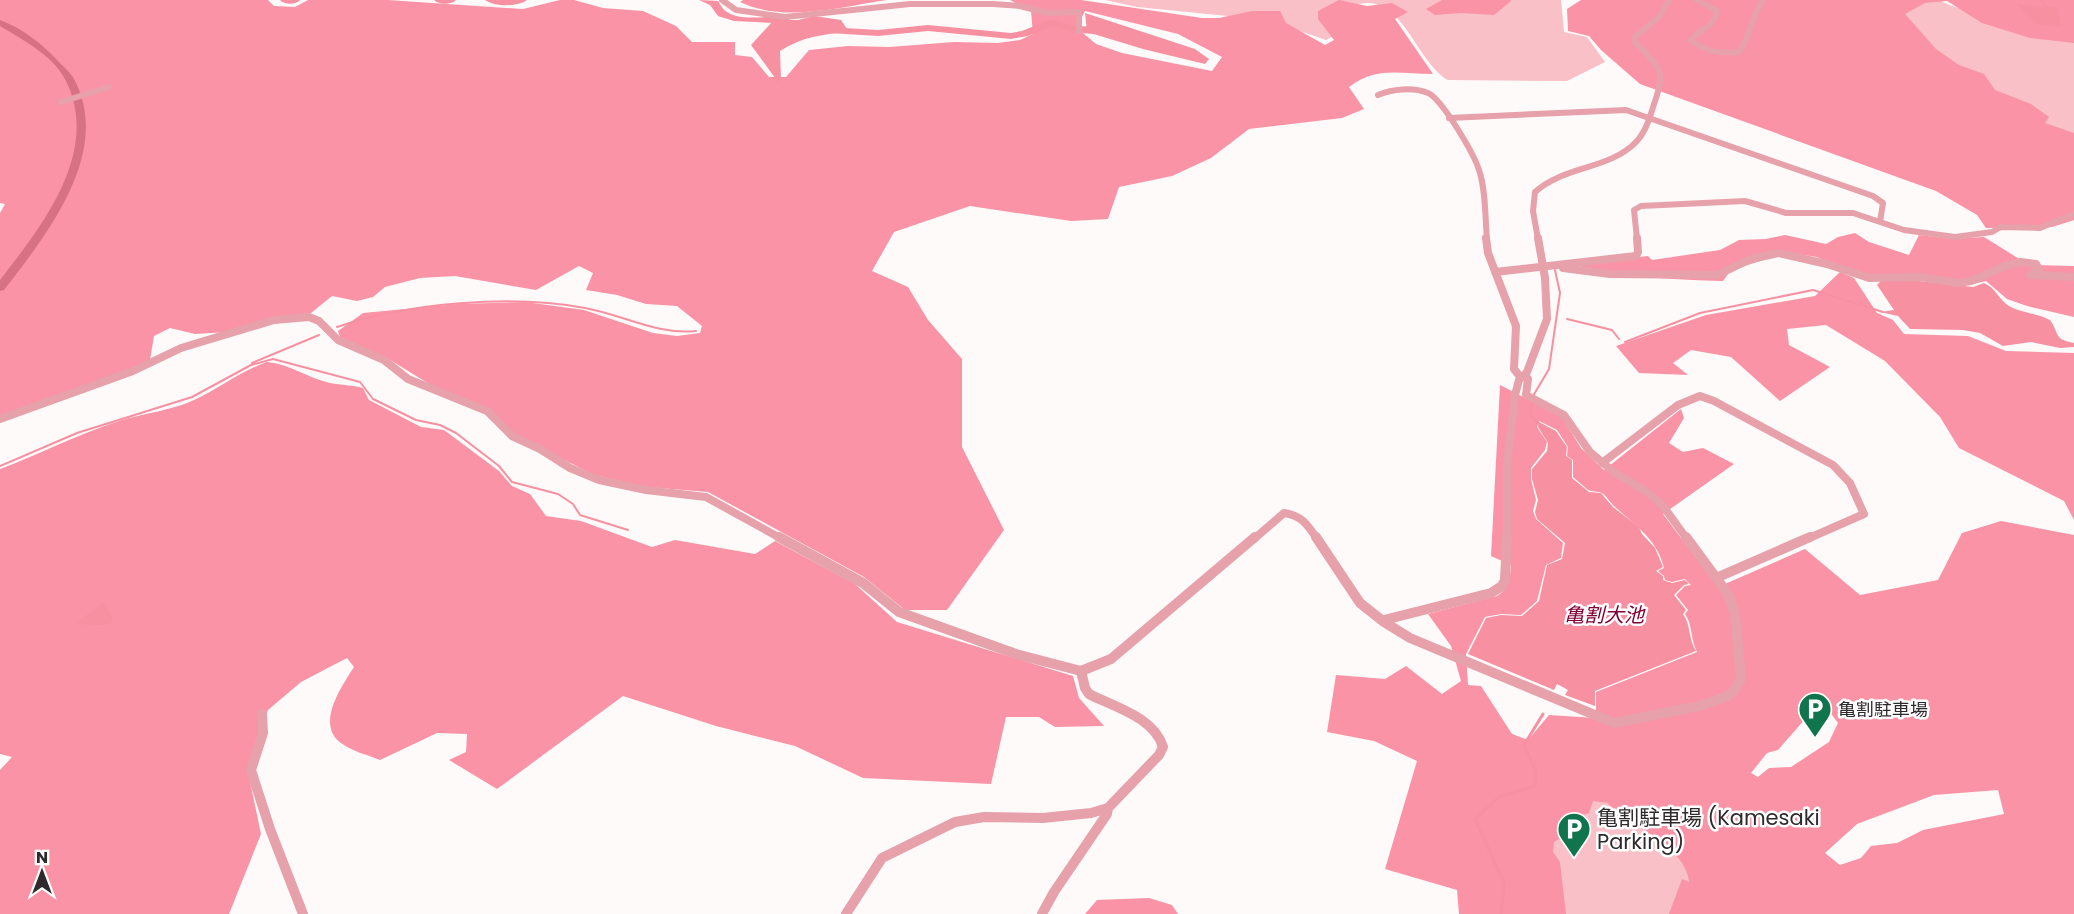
<svg xmlns="http://www.w3.org/2000/svg" width="2074" height="914" font-family="Poppins,'Noto Sans JP',sans-serif">
<style>
.green{fill:#f9c0c8}
.forest{fill:#fa93a5;fill-rule:evenodd}
.water{fill:#f790a1}
.lines{fill:none;stroke-linecap:round;stroke-linejoin:round}
.stream-far2{stroke:#f790a1;stroke-width:1.5}
.stream-far1{stroke:#f790a1;stroke-width:2}
.stream{stroke:#f790a1;stroke-width:3}
.river{fill:#f790a1;fill-rule:evenodd}
.minor-far2{stroke:#e6a1ab;stroke-width:6}
.minor-far1{stroke:#e6a1ab;stroke-width:8}
.minor{stroke:#e6a1ab;stroke-width:10}
.secondary{fill:#d67284;fill-rule:evenodd}
.minor-bridge{stroke:#e6a1ab;stroke-width:6}
.labels{text-anchor:middle;dominant-baseline:central;stroke-width:5;stroke-linejoin:round;paint-order:stroke}
.poi-label{font-size:18px;fill:#2f2b2c;stroke:#fff;text-anchor:start}
.water-label{font-size:20px;font-style:italic;fill:#830132;stroke:#fff}
.near-poi-label{font-size:21px;fill:#2f2b2c;stroke:#fff;text-anchor:start}
</style>
<rect width="100%" height="100%" fill="#fefafa"/>
<path class="green" d="M1105 0H1561L1564 32 1587 37 1605 62 1567 81 1448 80C1418 63 1403 0 1366 3 1354 4 1341 8 1329 10L1335 35 1326 40 1268 20 1137 7Z
M1939 0C1968 17 2039 21 2074 27V172L1835 18Z
M1550 765 1736 818 1735 914H1545Z"/>
<path class="forest" d="M0 0H268L274 6 295 7 308 0H388L523 9 560 0H574L603 8 643 11 676 26 692 42H735V55L752 57 769 77H786L809 50 848 46 889 47 954 42 998 43 1020 40 1033 34 1031 11 1010 0H1081L1202 18H1219L1252 11H1280L1286 23 1325 45 1334 40 1318 19V11L1339 0 1367 6 1392 3 1408 12 1395 19 1433 74C1400 74 1376 66 1349 87L1364 109 1342 118 1249 129 1211 158 1172 176 1119 187 1108 219 1071 221 970 206 894 232 872 271 908 287 928 320 962 359V447L1004 530 947 610H905L864 577 708 492 647 487 594 475 515 435 490 409 434 387 387 358 340 337 338 331 363 313 458 304 525 302 584 310 653 333 677 336 700 333 702 326 677 306 646 304 617 295 586 290 593 273 579 266 536 290 455 276 420 278 385 287 373 297 357 301 332 296 311 313 273 318 228 332 195 334 170 328 154 336 150 360 129 370 0 417V213L5 204 0 203ZM1085 11 1178 34 1222 57 1212 71 1122 53 1096 44 1083 33 1075 31Z
M743 0H887C839 7 785 23 740 2Z
M1442 0H1511V1L1494 15 1461 13 1435 15 1426 9Z
M1581 0H2074V43L2030 38 1982 23 1947 1 1925 3 1905 14 1936 49 1959 65 1984 74 1995 90 2031 104 2049 117 2045 123 2074 133V220L2052 227 1986 228 1977 215 1936 191 1640 84 1601 50 1589 36 1568 31 1567 9Z
M1855 233 1869 242 1909 255 1919 235 1952 239 1984 237 2029 265 2074 266V317L2027 306 2007 299 1986 281 1969 285 1920 279H1866L1817 257 1776 251 1777 256 1731 270 1723 281C1675 280 1629 277 1582 267L1579 264 1648 256 1652 260 1720 250 1739 240 1766 239 1785 235 1826 244 1838 237Z
M1840 272 1854 278 1877 313 1893 320 1904 334 1968 336 2006 351 2074 353V520L2064 501 1959 448 1940 417 1885 361 1826 325 1787 329 1789 345 1830 367 1780 401 1731 357 1691 350 1673 363 1688 375 1639 373 1616 346 1706 315 1815 296Z
M267 362C290 364 308 378 330 383 342 385 352 385 363 388L369 400 421 427 444 430 499 471 512 486 530 494 546 516 581 521 652 547 675 540 755 554 775 541 855 584 897 622 1073 676 1079 698 1104 726 1055 727 1039 717H1006L991 784 863 778 795 746 716 726 623 696 497 789 449 760 466 752 467 734 437 733 380 760C368 755 351 751 341 743 315 724 342 686 354 667L347 658 301 682 268 710 248 772 261 834 229 914H0V770L12 757 0 754V469C40 454 78 434 119 421 143 413 171 411 194 400 220 388 241 371 267 362Z
M1500 385 1562 417 1581 448 1604 470 1681 409 1684 418 1669 443 1683 452 1703 448 1734 464 1663 514 1718 587 1805 549 1860 595 1938 580 1962 533 2001 521 2074 535V914H1669L1682 879 1689 882C1687 850 1636 826 1612 810L1608 803 1593 801 1589 813 1580 816 1574 830 1554 842 1553 852 1560 862 1566 914H1459L1457 890 1385 869 1417 761 1374 741 1327 732 1336 675 1385 679 1406 666 1442 694 1461 681 1451 646 1428 614 1497 596C1510 588 1510 579 1511 565L1491 556ZM1539 421 1557 430 1568 447 1567 456 1573 460V477C1578 481 1583 486 1588 490 1592 492 1597 491 1602 493 1607 496 1610 503 1615 507 1634 524 1658 540 1664 568L1658 571 1664 576 1665 580 1672 582 1685 579 1691 585 1685 586 1676 595 1688 610 1685 614C1693 625 1690 638 1697 652L1596 692V718L1549 715 1528 740 1512 734 1481 686 1468 685 1466 654 1485 617 1501 614 1521 615 1537 601 1546 565 1561 558 1563 543 1536 519 1533 511 1536 500 1531 479V468L1545 450 1547 442 1537 427ZM1819 703 1824 704 1838 723 1829 742 1791 767 1769 768 1758 777 1751 773 1767 753 1778 750ZM1998 790 2004 814 1923 830 1897 843 1871 846 1861 858 1840 865 1825 853 1857 824 1934 795Z
M1149 898 1172 905 1178 914H1085L1097 900Z"/>
<path class="water" d="M2016 4 2058 8 2057 13 2061 19 2059 23 2064 27 2039 25Z
M1085 13 1195 49 1209 59 1205 64 1143 49 1087 32Z
M814 16 841 20 849 32C824 34 801 37 780 51L781 79 778 82 751 45 774 20H798Z
M1881 281H1919L1973 287 1984 283C1996 288 1999 300 2009 306 2021 313 2037 313 2050 320 2060 334 2053 339 2074 343V347L2060 348 2031 342 2003 346 1980 333 1963 330 1910 329 1898 316 1880 312 1894 310 1877 285Z
M1539 422 1556 431 1567 447 1566 456 1572 460V478L1589 492 1601 493 1613 507 1639 527 1642 534 1655 548 1663 567 1656 571 1663 576V580L1672 583 1685 580 1689 584 1684 585 1674 595 1686 610 1683 614C1691 625 1688 638 1696 651L1595 691V706L1565 695 1568 690 1557 684 1554 690 1468 654 1486 618 1501 615 1522 616 1539 601 1547 565 1562 559 1565 543 1537 519 1535 512 1538 500 1532 479V469L1547 451 1548 443 1538 427Z
M103 603 112 617V622L105 625 74 624Z"/>
<g class="lines">
<path class="stream-far2" d="M2040 0 2047 7"/>
<path class="stream-far1" d="M1567 319 1612 330 1619 339
M337 327C408 303 511 294 585 308 624 315 656 335 696 331
M1625 342 1700 313 1813 290 1883 312
M252 363 319 335
M1533 396 1549 369 1560 293 1555 270
M1532 402 1530 414 1540 425
M0 466 77 433 192 397 251 365 273 359 360 382 373 399 416 420 440 425 456 433 499 466 512 482 558 494 573 504 580 515 628 530"/>
<path class="stream" d="M1501 914 1504 883 1475 819 1499 797 1535 786 1536 772 1524 745 1543 714"/>
<path class="river" d="M280 0H300C296 5 284 5 280 0Z
M434 0H456C451 5 439 5 434 0Z
M485 0H527C517 7 495 7 485 0Z
M699 0 718 1C720 4 723 10 727 12 747 25 778 9 798 24L793 27 774 23 734 21 718 16 710 5Z
M1051 19 1074 26 1106 27 1111 30C1099 39 1066 30 1052 26L1028 36 1011 39 928 31 878 36 829 33 824 30 829 27 878 30 928 25 1011 33 1022 31Z"/>
<path class="minor-far2" d="M722 0 736 10 785 17 910 4H993L1020 6 1047 13 1079 12V31
M1697 0 1717 11C1715 27 1700 28 1691 40 1705 52 1721 54 1739 52 1751 36 1751 16 1763 0
M96 91 109 87
M1378 95C1392 89 1413 87 1428 93 1442 99 1474 154 1479 170 1486 190 1485 218 1487 239
M1449 118 1626 110 1873 196 1883 203 1880 222
M1538 239 1533 211 1535 192C1565 165 1610 170 1637 141 1646 131 1650 117 1654 104 1667 69 1659 67 1635 42V37L1660 16 1669 0
M1637 239 1634 210 1641 206 1745 201 1786 213H1853L1904 230 1955 237 1992 232 2001 227 2040 228 2074 214"/>
<path class="minor-far1" d="M1486 238 1488 253 1516 326 1514 369 1521 378
M1563 268 1610 274 1717 275 1751 259 1778 253 1827 264 1869 278 1920 277 1958 283 1971 281 2005 266 2021 262 2036 264 2039 269 2030 275
M1495 272 1636 256 1638 252 1637 238
M2031 275 2074 277
M1525 375 1528 379 1526 395 1564 415 1590 452 1615 473 1647 492 1663 506 1687 539
M0 419 133 371 181 348 274 320 309 317 319 321 338 340 384 360 408 379 487 411 512 436 540 449 570 468 599 480 646 490 706 497 782 539
M1602 463 1678 405 1700 396 1714 401 1833 465 1850 483 1864 514 1807 539
M1254 539 1284 513C1301 515 1308 525 1317 539
M1507 539V465L1515 395 1519 380 1527 372 1547 319 1545 278 1538 238"/>
<path class="minor" d="M779 537 863 583 899 612 1016 654 1081 671 1111 659 1255 537
M1316 537 1360 603 1384 622 1410 638 1614 723 1699 706 1726 697 1734 691 1741 679 1735 614 1728 594 1686 537
M1716 578 1810 537
M1384 620 1491 593 1502 586 1505 580 1507 537
M262 714 263 733 251 770 270 829 303 914
M846 914 882 858 955 822 984 817 1043 818 1091 813 1108 808
M1042 914 1054 892 1107 814 1108 808 1159 755 1163 747C1154 717 1114 707 1089 694L1085 688 1081 671"/>
<path class="secondary" d="M0 20C22 28 44 45 59 62 64 67 71 73 74 79 113 152 47 234 4 290L0 291V280C42 226 101 152 66 81 54 56 23 40 0 26Z"/>
<path class="minor-bridge" d="M61 102 96 91"/>
</g>
<defs>
<symbol id="parking-pin" viewBox="-11 -11 22 30"><path d="M0 17L-7.5 6A9.5 9.5 0 1 1 7.5 6Z" fill="#10754c" stroke="#fff"/><path d="M-3.5-5.5H1a3.5 3.5 0 0 1 0 7H-1V5.5H-3.5ZM-1-3.4V-.6H.8a1.4 1.4 0 0 0 0-2.8Z" fill="#fff"/></symbol>
</defs>
<g fill-rule="evenodd">
<use href="#parking-pin" x="1796" y="690" width="38" height="52"/>
<use href="#parking-pin" x="1555" y="810" width="38" height="52"/>
</g>
<g class="labels">
<g class="poi-label">
<text x="1838" y="709">亀割駐車場</text>
</g>
<g class="water-label">
<text x="1604" y="615">亀割大池</text>
</g>
<g class="near-poi-label">
<text x="1597" y="817">亀割駐車場 (Kamesaki<tspan x="1597" dy="24">Parking)</tspan></text>
</g>
</g>
<g transform="translate(42 872)" stroke="#ffffff" stroke-width="4.5" paint-order="stroke">
<path d="M0-4.5L10 22L0 15L-10 22Z" fill="#2f2b2c"/>
<text y="-9" font-size="16" font-weight="bold" text-anchor="middle" fill="#2f2b2c">N</text>
</g>
</svg>
